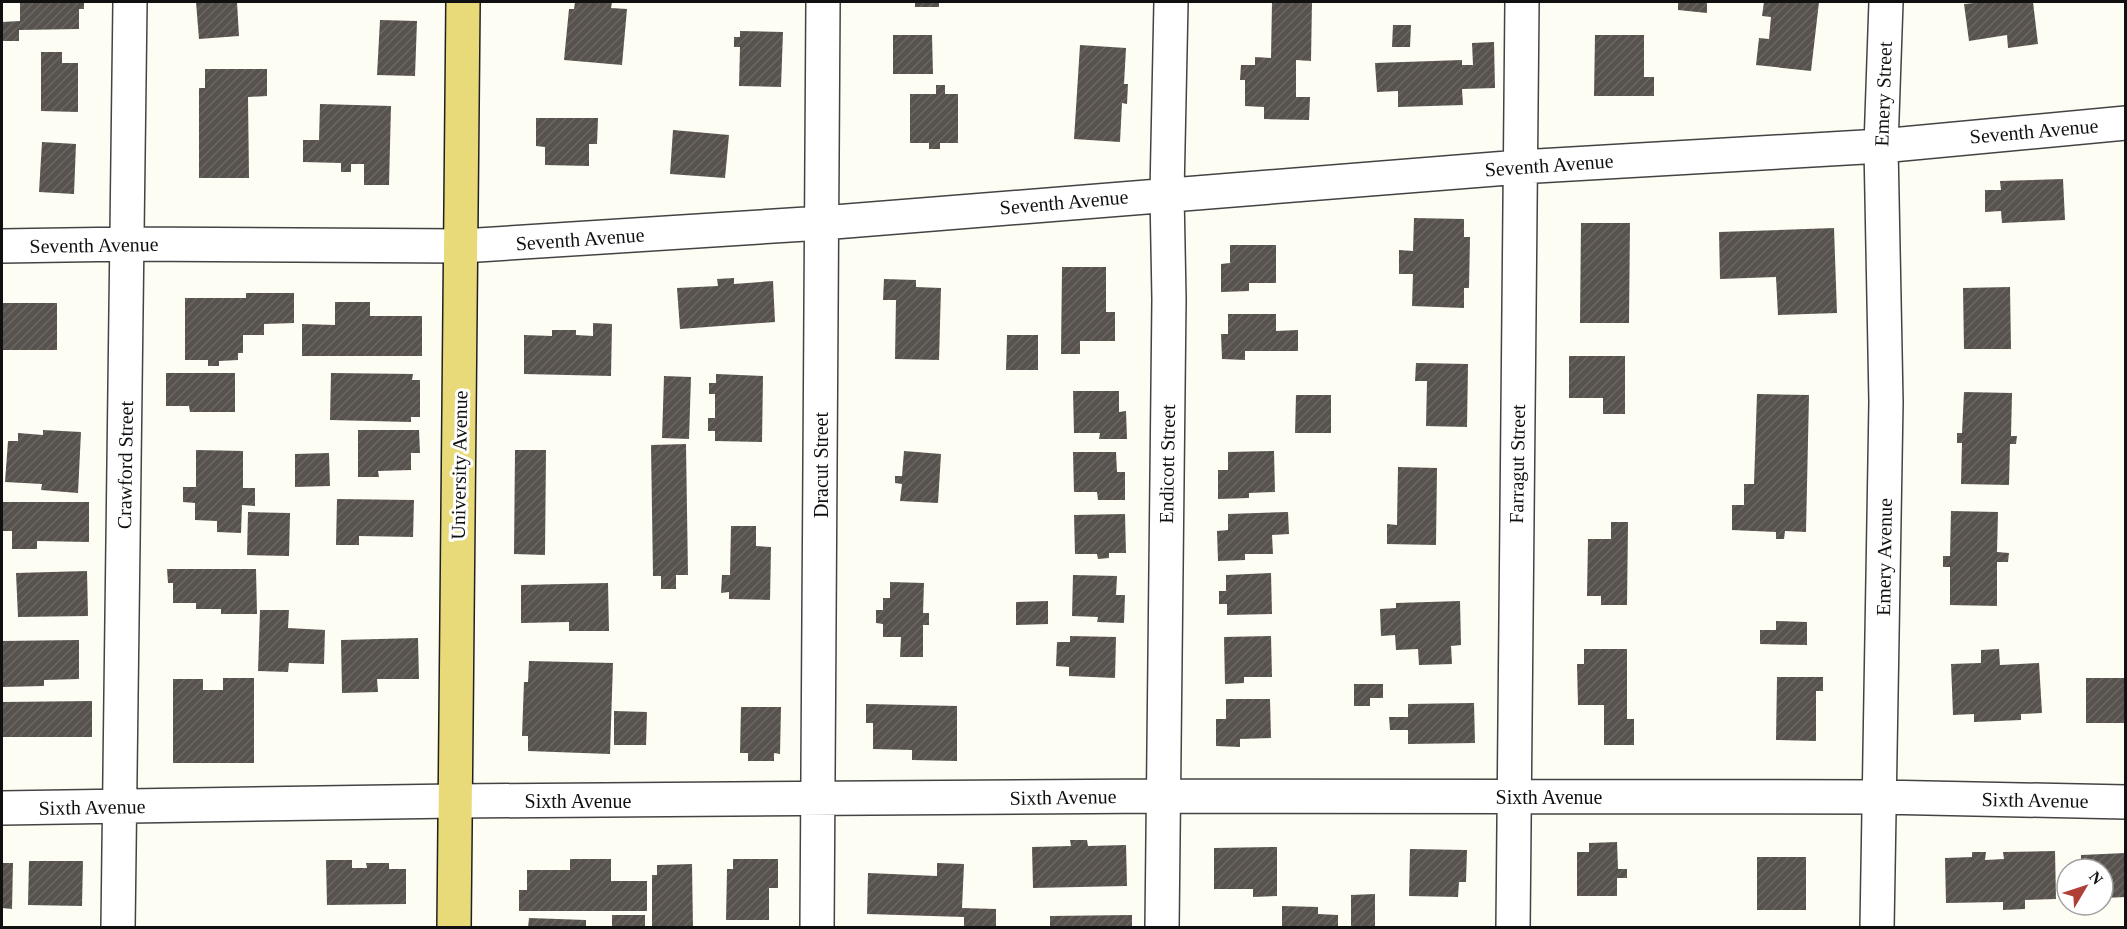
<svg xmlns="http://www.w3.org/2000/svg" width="2127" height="929" font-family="'Times New Roman',serif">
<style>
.building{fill:url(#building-hatch)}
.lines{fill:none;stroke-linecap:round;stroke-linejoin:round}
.minor-casing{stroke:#434343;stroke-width:36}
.major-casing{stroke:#212121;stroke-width:36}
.minor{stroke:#fff;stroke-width:33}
.major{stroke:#e8d979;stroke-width:33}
.labels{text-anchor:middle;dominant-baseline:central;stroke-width:6;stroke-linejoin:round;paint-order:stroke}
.street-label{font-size:20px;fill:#101010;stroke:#fff}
</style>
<defs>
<pattern id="building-hatch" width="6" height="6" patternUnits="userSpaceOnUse" patternTransform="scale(1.5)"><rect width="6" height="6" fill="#57524d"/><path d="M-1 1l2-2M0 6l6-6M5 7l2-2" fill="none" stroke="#6a6662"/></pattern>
</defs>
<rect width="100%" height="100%" fill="#fefdf4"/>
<path class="building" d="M20 2H84V9H79V29L19 30V41H2V22L20 21Z
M196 2H237L239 36 199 39Z
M575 2H612L611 8 627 9 622 65 564 60 569 9H574Z
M915 2H939V7H915Z
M1272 2H1312L1311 61 1296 60V97H1310L1309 120 1264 119V107L1245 106V80H1240L1241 65H1255V57L1271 58Z
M1678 2H1707V13L1678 10Z
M1764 2H1819L1811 71 1756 65 1759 38 1769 39 1771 17 1762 16Z
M1985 2H2033L2038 44 2008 48 2007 35 1969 41 1964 4Z
M380 20 417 21 415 76 377 75Z
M1393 25H1411L1410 47H1392Z
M740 31 783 32 781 87 739 86 740 47H734V37H740Z
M893 35H932L933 74H893Z
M1595 35H1644V77H1654V96H1594Z
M1494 42 1495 88 1462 89 1463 105 1398 107V91L1377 92 1375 63 1462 60V65H1473L1472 43Z
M1080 45 1126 48 1124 84H1128L1127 104 1122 103 1120 142 1074 139Z
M41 52H62V63H78V112L41 111Z
M205 69H267V96L248 97 249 178H199V88H205Z
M936 85H945V94H958V143H940V149H929V143H910V94H936Z
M320 104 391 106 389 185H364V164H351V172H341V163L303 162V140H319Z
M536 118H598L597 144H589V166L545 165V147L536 146Z
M673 130 729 135 725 178 670 174Z
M42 142 76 144 74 194 39 192Z
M2063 179 2065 220 2002 223 2001 211 1985 212V190H2001L2000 181Z
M1414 218 1464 219V237H1470L1469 288H1464V308L1412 306 1413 274H1399V250L1413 251Z
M1581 223H1630L1629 323H1580Z
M1834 228 1837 313 1778 315 1776 277 1720 279 1719 232Z
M1230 245H1276V283H1249V291L1221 292V264L1230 263Z
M1062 267H1106V312H1115V341H1080V354H1061Z
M734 278V284L773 281 775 322 680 329 677 288 718 286 717 279Z
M884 279 916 280V287L941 288 939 360 895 359 896 300H883Z
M2010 287 2011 349H1964L1963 288Z
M246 293H294V323L264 324V335H243V353H238V360L219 361V366H208V360H185V298H246Z
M335 302H370V316H422V356H302V324L335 325Z
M2 303H57V350H2Z
M1228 314H1276V331L1298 330V351H1245V360L1222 359 1221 334H1228Z
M593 323 612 324 611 376 524 374V335L552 336V330H576V335L593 336Z
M1007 335H1038V370H1006Z
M1569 356H1625V414H1603V398H1569Z
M1416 363 1468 364 1467 427 1426 426 1427 381H1415Z
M166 373H235V412H190L189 406H166Z
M331 373 413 374 412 380H420V417H411V422L330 420Z
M716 374 763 376 762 442 715 441V431H708V418H715V394H709V383H716Z
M664 376 691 377 689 439 662 438Z
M1073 391H1119V412L1126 411 1127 439H1099L1100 433H1074Z
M1964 392 2012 393 2011 436H2017L2016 444H2010L2009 485 1961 484 1962 443H1957V433H1962Z
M1757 394 1809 395 1806 532 1785 531 1784 539H1776V532L1732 530V505H1744V484H1754Z
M1296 395H1331V433H1295Z
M43 430 81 432 78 493 41 490 42 484 5 482 8 441H18V433L43 435Z
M358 430H419L420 453H411V470L378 471 379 477H358Z
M686 444 688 575H676V589H661V576H653L651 445Z
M196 450 243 451V488H255V506L242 505 241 533 217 532V521L195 520V503L183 502V487H196Z
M515 450H546L545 555 514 554Z
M904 451 941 454 938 503 900 501 902 484 895 483V476H902Z
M1274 451 1275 492 1249 493V498L1218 499V470H1228V452Z
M1073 452H1116L1117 472H1125V500H1098L1097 492H1074Z
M329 453 330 486 295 487V454Z
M1398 467 1437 468 1436 545 1387 544V524L1397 525Z
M337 499 414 500 413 537 359 536V545H336Z
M2 502H89V542L37 541V549H12V531H2Z
M1951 511 1998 512 1997 552 2009 553 2008 562H1997V606L1950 605V567H1943V556H1950Z
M248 512 290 513 289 556 247 555Z
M1288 512 1289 534 1272 535 1273 554H1245V560L1218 561 1217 531 1228 530V514Z
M1125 514 1126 553H1109V558L1098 559 1097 554H1075L1074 515Z
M1611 522H1628L1627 605H1601V596H1587L1588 539H1611Z
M731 526H756V546L771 547 770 600 729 599V592L721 593 722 575H730Z
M167 569H256L257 614H221V609H196V603H173V583H168Z
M87 571 88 616 18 617 16 573Z
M1271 573 1272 614 1227 615V604H1219V591H1226V575Z
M1073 575 1117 576 1116 595H1125L1124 623 1097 622 1098 617 1072 616Z
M890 582 924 583 923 613H929V625H923V657H900L901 637H883V624L876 623V610H883V598H890Z
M608 583 609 631H569V622L521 623V585Z
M1048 601V624L1016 625V602Z
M1460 601 1461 645 1451 646 1452 664 1419 665 1418 649 1396 650 1395 635 1381 636 1380 609 1396 608V603Z
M260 610H289L288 628 325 630 324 664 289 663 288 672 258 671Z
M1776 621 1807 622V645L1760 644V630H1776Z
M1070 636 1116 637 1115 678 1069 676V667L1056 666 1057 642H1070Z
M1271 636 1272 677H1244V683L1225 684 1224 637Z
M418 638 419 679H377L378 692 342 693 341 640Z
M79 640V679L44 680V686L2 687V641Z
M1584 649H1627V719H1634V745H1604V705H1578L1577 664H1584Z
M1999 649 2000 665 2039 663 2042 713 2021 714V720L1974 722V714L1953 715 1951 664 1981 663V650Z
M529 661 613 663 610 754 528 751V736H522L524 682H528Z
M1777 677H1823V691H1816V741L1776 740Z
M223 678H254V763H173V679H203V690H223Z
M2086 678H2126V723H2086Z
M1354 684H1383V698H1370V706H1354Z
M1226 699H1270L1271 738 1240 739V747L1216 746V719H1226Z
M92 701V737H2V702Z
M1474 703 1475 743 1408 744V730H1390L1389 717H1408V704Z
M866 704 957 706V761L912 760V750L873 749V723H866Z
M741 707H781L780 754 774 753V761H748V753H740Z
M614 711 647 712 646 745H614Z
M1070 840H1087L1088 846 1126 845 1127 886 1033 888 1032 847 1071 846Z
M1617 842 1618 869H1627V878H1617V896H1577V852H1589V843Z
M1277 847V896L1253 897V889H1214V848Z
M1410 849 1467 850 1466 882H1459L1458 897 1409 896Z
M2055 851 2056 899 2025 900V909L2003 910V902L1946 903 1945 858 1972 857V852H1986L1985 860 2004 859 2003 852Z
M2126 853V897L2103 898V869H2081V855Z
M1757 857H1806V910H1757Z
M570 859H611V881H647V911H519V890H527V870H570Z
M733 859H778V888H769V920H726L727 869H733Z
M326 860H352V868H367L366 863H389V869H406V904L327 905Z
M29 861H83L82 906 28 905Z
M2 863H13L12 909 2 908Z
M937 863 964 864 962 908 996 909V928H964V917L867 914 868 873 937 876Z
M692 864 693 928H652V875H657V865Z
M1375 894V928H1351V895Z
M1282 906 1318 907V914L1338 915V928H1282Z
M612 915H645V928H612Z
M1132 915V928H1050V916Z
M529 918 586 920V928H528Z"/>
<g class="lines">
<defs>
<path id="minor" d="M2 246 129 244 462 246 822 223 1520 167 1881 146 2126 123
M2 808 455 801 1162 796 1879 797 2126 802
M118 928 130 2
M817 928 823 2
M1162 928 1169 299 1167 193 1171 2
M1513 928 1522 2
M1877 928 1886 402 1881 146 1886 2"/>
<path id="major" d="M454 928 463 2"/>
</defs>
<use href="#minor" class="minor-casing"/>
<use href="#major" class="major-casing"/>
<use href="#minor" class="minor"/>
<use href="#major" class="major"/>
</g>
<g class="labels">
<g class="street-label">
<text transform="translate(1883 94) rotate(-88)">Emery Street</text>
<text transform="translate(2034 131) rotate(-5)">Seventh Avenue</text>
<text transform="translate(1549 165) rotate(-4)">Seventh Avenue</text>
<text transform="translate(1064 202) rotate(-5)">Seventh Avenue</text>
<text transform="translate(580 239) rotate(-4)">Seventh Avenue</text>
<text transform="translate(94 245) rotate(-1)">Seventh Avenue</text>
<text transform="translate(1167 464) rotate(-89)">Endicott Street</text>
<text transform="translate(1517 464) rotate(-89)">Farragut Street</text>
<text transform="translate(125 465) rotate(-89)">Crawford Street</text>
<text transform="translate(459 465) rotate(-89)">University Avenue</text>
<text transform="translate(821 465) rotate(-90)">Dracut Street</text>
<text transform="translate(1884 557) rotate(-89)">Emery Avenue</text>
<text transform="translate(1063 797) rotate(-1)">Sixth Avenue</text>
<text x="1549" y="797">Sixth Avenue</text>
<text transform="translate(2035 800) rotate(1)">Sixth Avenue</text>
<text x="578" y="801">Sixth Avenue</text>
<text transform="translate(92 807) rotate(-1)">Sixth Avenue</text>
</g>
</g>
<rect width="2127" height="929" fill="none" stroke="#101010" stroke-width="6"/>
<g transform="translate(2085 887) rotate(51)"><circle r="28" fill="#ffffff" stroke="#9f9f9f" stroke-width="1.5"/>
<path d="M0-4.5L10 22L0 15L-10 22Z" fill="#b03f38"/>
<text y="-9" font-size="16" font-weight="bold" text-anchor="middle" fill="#101010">N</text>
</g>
</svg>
